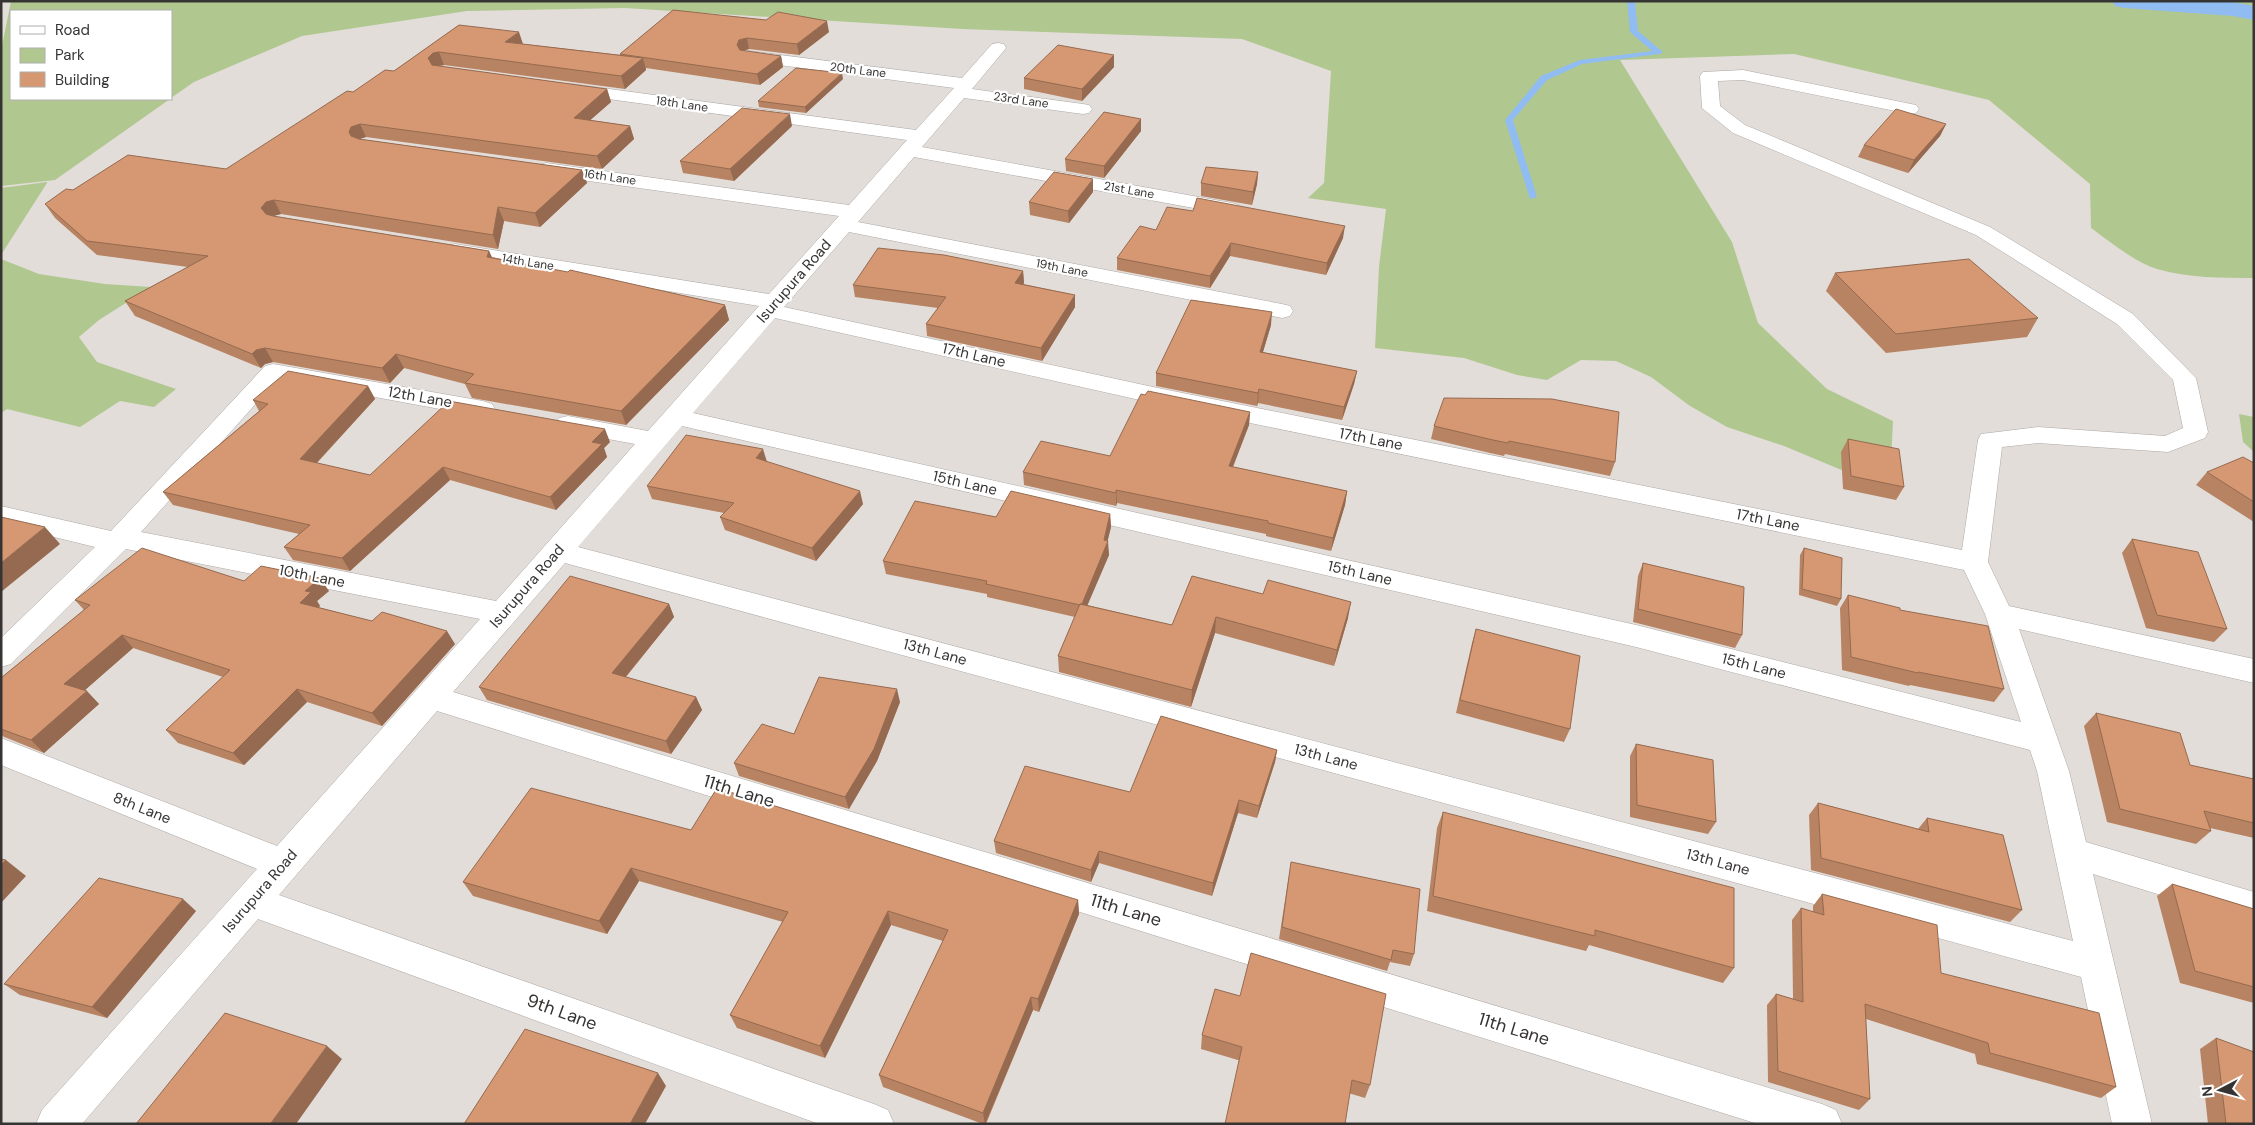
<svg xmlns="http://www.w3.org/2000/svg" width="2255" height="1125" font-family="'DM Sans',sans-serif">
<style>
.green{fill:#b0c890}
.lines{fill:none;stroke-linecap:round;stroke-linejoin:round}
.stream{fill:#90bcf2;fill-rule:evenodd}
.canal{fill:#90bcf2;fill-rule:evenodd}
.minor-casing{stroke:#ada8a5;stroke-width:1}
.minor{fill:#fff;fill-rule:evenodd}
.wall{fill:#b78362}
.shaded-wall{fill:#956a50}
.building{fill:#d59872;stroke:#956a50}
.labels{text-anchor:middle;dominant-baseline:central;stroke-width:4.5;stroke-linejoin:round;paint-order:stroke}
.far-street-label{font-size:12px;fill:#363433;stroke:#fff}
.street-label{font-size:15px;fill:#363433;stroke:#fff}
.near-street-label{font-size:18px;fill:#363433;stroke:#fff}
</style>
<rect width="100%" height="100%" fill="#e3ddda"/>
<path class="green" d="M11 1H2254V278C2222 278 2188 278 2157 269 2136 263 2109 241 2091 228L2090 184 1989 100 1794 54 1620 60 1732 242 1758 323 1827 389 1893 421 1891 461 1844 471 1784 446 1727 427 1690 406 1651 377 1616 361 1581 360 1547 380 1517 375 1464 358 1375 348 1379 267 1386 209 1308 198 1324 183 1331 71 1242 39 962 29 625 8 467 11 302 36 194 82 171 98V11H11V99H170L55 180 1 186V51Z
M47 182V183L1 255V188Z
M1 259 39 274 105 284 151 287 99 320 79 337 97 362 176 389 154 407 120 401 80 427 7 409 1 413Z
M2239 414 2254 417V452L2243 442Z"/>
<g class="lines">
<path class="stream" d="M1627 1H1635L1638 31 1663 52 1659 54 1582 64 1547 80 1513 120 1537 197 1530 199 1505 120 1541 76 1580 60 1652 51 1630 32Z"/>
<path class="canal" d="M2112 1H2227L2254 6V20L2233 16 2124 8 2115 6Z"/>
<defs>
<path id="minor" d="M998 43 1004 44 1006 48 972 89 1083 104 1089 105 1092 109 1089 113 1083 114 964 98 922 147 1232 203 1239 205 1242 209 1239 213 1232 215 914 157 858 222 1282 304 1290 306 1293 311 1290 316 1282 318 849 232 784 307 1153 387 1962 550 1978 440 1981 434 2038 427 2165 436 2183 428 2173 380 2117 324 1976 235 1733 133 1702 108 1700 76 1703 72 1743 70 1916 105 1919 109 1916 113 1910 114 1743 80 1718 81 1720 106 1745 125 1990 227 2133 314 2196 378 2208 432 2205 438 2168 452 2038 443 2002 447 1988 562 2009 606 2254 659V683L2019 629 2069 771 2086 842 2254 892V924L2093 874 2152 1124H2112L2081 977 565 563 453 692 1822 1104 1836 1110 1842 1124H1758L437 711 279 895 874 1104 888 1110 894 1124H819L258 919 82 1124H36L42 1110 257 869 1 765V738L277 846 480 619 126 549 11 664 1 667V638L95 547 1 524V506L111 531 265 366 273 364 483 401 492 404 495 409 492 414 483 417 278 379 141 532 496 601 635 444 559 430 556 424 559 418 568 416 648 431 759 306 455 256 448 254 445 250 448 246 455 244 769 294 839 216 546 175 539 173 536 169 539 165 546 163 849 205 907 140 572 94 566 93 563 89 566 85 572 84 916 130 954 88 749 61 743 60 741 56 743 52 749 51 962 78 992 44ZM775 318 1153 403 1964 570 1985 614 2021 722 1636 625 693 413ZM682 426 1636 647 2030 750 2037 771 2073 941 578 547Z"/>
</defs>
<use href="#minor" class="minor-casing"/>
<use href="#minor" class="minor"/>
</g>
<path class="wall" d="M673 10 829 32 799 55 749 49 743 51 781 56 783 67 760 85 646 68V70L625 89 444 65 439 66 607 89 611 102 590 120 630 126 634 139 602 169 366 137 359 139 582 170 587 183 540 227 504 221 498 249 281 214 274 216 489 251 492 257 725 305 729 320 626 425 472 398 465 384 404 368 390 383 273 362 265 364 261 368 135 316 125 301 188 267 97 255 55 218 45 204 73 190 226 169 353 92 394 71 459 25 523 44 621 55 620 54Z
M1114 55V67L1082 101 1024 89V78Z
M843 79 806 113 759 107 758 101Z
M1141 119V131L1104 178 1066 171 1065 159Z
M1946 124 1940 136 1908 173 1858 157 1864 145Z
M792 126 734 181 683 173 680 161Z
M1258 172 1257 184 1252 205 1201 196V183Z
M1093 192 1069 223 1030 215 1029 202Z
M1156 230 1343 238 1326 275 1230 256 1210 288 1117 270V258Z
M1023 271 1024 283 1023 284 1075 295V307L1042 361 927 336 926 324 938 308 855 297 853 285Z
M1835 273 2038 318 2027 337 1886 353 1826 291Z
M1271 325 1263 352 1357 371 1354 384 1342 420 1258 403 1257 406 1156 386V373Z
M368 386 375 399 317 463 370 475 610 442 604 448 607 457 556 510 450 480 350 571 293 560 284 547 299 534 173 505 163 492 259 411 253 400Z
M1250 412 1249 425 1233 467 1347 491 1345 505 1331 551 1266 536V534L1117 503 1116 506 1024 485 1023 472 1110 456Z
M1434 426 1615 462 1610 476 1505 454 1504 456 1490 453 1431 439Z
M1848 439 1904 487 1896 500 1843 489 1841 452Z
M766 461 863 504 816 561 725 530 720 517 724 513 652 499 647 486Z
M2254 463V522L2196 485 2207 472Z
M1110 514 1111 527 1107 541 1109 555 1087 605 1172 625 1192 576 1348 618 1334 666 1215 633 1191 707 1059 672 1058 656 1075 617 987 597V594L886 574 883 561 996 517Z
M2132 539 2227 629 2214 642 2146 628 2122 553Z
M1804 548 1841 599 1837 606 1799 595 1800 555Z
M1643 563 1742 635 1735 648 1633 622 1638 576Z
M329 591 317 601 320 606 318 607 455 644 382 726 307 702 244 765 178 743 166 730 223 677 133 648 85 690 99 704 44 753 2 736 1 737V678L84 610 75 600Z
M1848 595 1900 610 2004 689 1994 702 1910 685 1909 686 1842 670 1840 608Z
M669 604 674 617 626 677 696 697 702 710 671 754 487 700 479 687Z
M1476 629 1570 729 1564 742 1456 713 1472 643Z
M900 702 877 761 849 809 739 776 734 763 794 734Z
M2096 713 2190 765 2254 779V838L2210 828 2211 831 2196 844 2107 822 2084 726Z
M1636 744 1716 822 1708 834 1630 817V756Z
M1277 750 1275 762 1257 818 1238 813 1212 896 1099 863 1091 882 996 853 994 841 1130 792Z
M1818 803 1918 829 1927 818 2022 910 2010 922 1811 870 1809 815Z
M1443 812 1734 968 1723 983 1589 945 1586 951 1427 911 1437 828Z
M691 830 1078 900 1079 914 1039 1012 1033 1010 986 1124H983L883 1087 879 1075 943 941 891 925 825 1058 737 1028 730 1015 783 922 639 881 607 934 473 896 463 882Z
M1289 875 1414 954 1410 966 1390 962 1387 971 1279 939Z
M2172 884 2254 909V1003L2180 983 2157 896Z
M1822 894 1941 973 2116 1087 2101 1098 1977 1064 1975 1054 1866 1019 1870 1099 1859 1110 1768 1082 1767 1005 1776 994 1793 999 1792 920 1801 908 1813 912V906Z
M196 911 107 1018 20 995 4 984Z
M1202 1035 1370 1085 1365 1098 1201 1049Z
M2216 1038 2254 1124H2208L2200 1049Z"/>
<path class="shaded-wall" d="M827 21 829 32 799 55 797 44Z
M519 32 523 44 505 42Z
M747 38 749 49 741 51 739 57 737 45 739 40Z
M439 52 444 65 438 66 434 71 428 58 433 53Z
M1114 55V67L1082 101V89Z
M781 56 783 67 760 85 757 74Z
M643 58 646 70 625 89 621 76Z
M842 73 843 79 806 113 805 107Z
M607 89 611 102 578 131 574 118Z
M790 114 792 126 734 181 730 169Z
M1141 119V131L1104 178V166Z
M360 124 366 137 357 140 355 146 349 132 351 127Z
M1946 124 1940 136 1908 173 1914 160Z
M630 126 634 139 602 169 597 156Z
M582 170 587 183 540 227 535 213Z
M1258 172 1257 184 1252 205 1253 192Z
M1093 179V192L1069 223 1068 211Z
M274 200 281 214 273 216 269 222 261 208 266 202Z
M498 207 504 221 498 249 493 235Z
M1345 226 1343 238 1326 275 1327 263Z
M1231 243 1230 256 1210 288V276Z
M489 251 495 265 487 257Z
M1023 271 1024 283 1015 295V283Z
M1075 295V307L1042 361 1041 348Z
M725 305 729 320 626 425 621 411Z
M1272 312 1271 325 1259 365 1260 352Z
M265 348 273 362 265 364 261 368 252 354 256 350Z
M396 354 404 368 390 383 382 368Z
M1357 371 1354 384 1342 420 1344 407Z
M368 386 375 399 308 472 300 459Z
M1259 389 1258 403 1257 406 1258 393Z
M1250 412 1249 425 1228 479 1229 466Z
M605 429 610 442 604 448 607 457 556 510 550 497 592 442Z
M763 449 767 462 756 458Z
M443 467 450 480 350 571 342 558Z
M1116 490 1117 503 1116 506Z
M860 491 863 504 816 561 812 548Z
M1347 491 1345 505 1331 551 1333 538Z
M1110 514 1111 527 1106 548 1108 541 1109 555 1082 618V605L1104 540Z
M45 527 60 544 1 592V563Z
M320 578 329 591 317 601 320 606 309 616 300 603 305 591Z
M1351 602 1348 618 1334 666 1337 650Z
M669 604 674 617 618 686 612 673Z
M1216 617 1215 633 1191 707 1192 690Z
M447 631 455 644 382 726 372 713Z
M122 635 133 648 77 697 64 684Z
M297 689 307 702 244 765 233 753Z
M897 689 900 702 877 761 849 809 845 797Z
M87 691 99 704 44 753 31 740Z
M696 697 702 710 671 754 666 741Z
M1277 750 1275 762 1257 818 1259 806Z
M1239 800 1238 813 1212 896 1213 883Z
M1099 851V863L1091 882V870Z
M6 860 26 876 1 903V865Z
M631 868 639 881 607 934 599 921Z
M183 899 196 911 107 1018 92 1007Z
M1078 900 1079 914 1039 1012 1038 999Z
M888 911 891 925 825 1058 820 1046Z
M1031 997 1033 1010 985 1124 983 1113Z
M327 1046 342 1059 296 1124H272L271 1123Z
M658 1073 666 1086 645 1124H630Z"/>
<path class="building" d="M673 10 766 20 778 12 827 21 797 44 747 38 739 40 737 45 740 50 781 56 757 74 620 54Z
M459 25 519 32 505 42 643 58 621 76 439 52 433 53 428 58 432 65 607 89 574 118 630 126 597 156 360 124 351 127 349 132 351 136 359 139 582 170 535 213 498 207 493 235 274 200 266 202 261 208 266 214 273 216 489 251 487 257 568 272 570 270 725 305 621 411 465 383 474 374 396 354 382 368 265 348 256 350 252 354 125 301 208 256 87 241 45 204 66 189 73 190 128 155 226 169 347 91 353 92 385 70 394 71Z
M1058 45 1114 55 1082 89 1024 78Z
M796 68 842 73 805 107 758 101Z
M742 108 790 114 730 169 680 161Z
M1896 109 1946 124 1914 160 1864 145Z
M1104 112 1141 119 1104 166 1065 159Z
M1206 167 1258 172 1253 192 1201 183Z
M1054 172 1093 179 1068 211 1029 202Z
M1197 198 1345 226 1327 263 1231 243 1210 276 1117 258 1140 226 1156 230 1167 207 1193 211Z
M878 248 944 255 1023 271 1015 283 1075 295 1041 348 926 324 946 297 853 285Z
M1969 259 2038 318 1896 334 1835 273Z
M1191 300 1272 312 1260 352 1357 371 1344 407 1259 389 1258 393 1156 373Z
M288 371 368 386 300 459 370 475 449 401 605 429 592 442 602 444 550 497 443 467 342 558 284 547 310 525 163 492 268 404 253 400Z
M1148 391 1250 412 1229 466 1347 491 1333 538 1268 523V521L1116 490V493L1023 472 1041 441 1110 456 1141 394 1145 395Z
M1444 398 1552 399 1619 412 1615 462 1509 441 1508 443 1493 440 1434 426Z
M686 435 763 449 756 458 860 491 812 548 720 517 734 503 647 486Z
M1848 439 1899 449 1904 487 1851 476Z
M2243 457 2254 463V502L2207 472Z
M1011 491 1110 514 1104 540 1108 541 1082 604H1080V605L986 584 987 581 883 561 915 501 996 517Z
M1 517 45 527 1 563Z
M2132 539 2198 552 2227 629 2157 615Z
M142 548 244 581 261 566 320 578 305 591 311 592 300 603 372 621 382 612 447 631 372 713 297 689 233 753 166 730 230 670 122 635 64 684 87 691 31 740 1 729V678L90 605 75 600Z
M1804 548 1842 558 1841 599 1802 589Z
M1643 563 1744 587 1742 635 1638 609Z
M570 576 669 604 612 673 696 697 666 741 479 687Z
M1192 576 1263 594 1268 580 1351 602 1337 650 1216 617 1192 690 1058 656 1080 604 1172 625Z
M1848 595 1900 608V610L1988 626 2004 689 1918 672V673L1851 657Z
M1476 629 1580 656 1570 729 1460 700Z
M819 677 897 689 874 749 845 797 734 763 762 724 794 734Z
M2096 713 2180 733 2190 765 2254 779V823L2204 811 2211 831 2120 809Z
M1161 716 1277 750 1259 806 1239 800 1213 883 1099 851 1091 870 994 841 1025 766 1130 792Z
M1636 744 1713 760 1716 822 1637 805Z
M531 788 691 830 717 788 1078 900 1038 999 1031 997 983 1113 879 1075 948 930 888 911 820 1046 730 1015 788 912 631 868 599 921 463 882Z
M1818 803 1929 832 1927 818 2003 835 2022 910 1821 858Z
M1443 812 1734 888V968L1595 930V936L1433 896Z
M1 859 6 860 1 865Z
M1291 862 1420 889 1414 954 1393 950 1391 960 1282 927Z
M99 878 183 899 92 1007 4 984Z
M2172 884 2254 909V987L2195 971Z
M1822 894 1937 925 1941 973 2099 1013 2116 1087 1990 1053 1988 1043 1865 1004 1870 1099 1778 1071 1776 994 1803 1002 1801 908 1824 915Z
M1251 953 1386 994 1370 1085 1352 1080 1345 1124H1225L1242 1047 1202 1035 1215 989 1240 996Z
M225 1013 327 1046 271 1123 273 1124H136Z
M525 1029 658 1073 630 1124H464Z
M2216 1038 2254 1052V1124H2226Z"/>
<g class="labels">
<g class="far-street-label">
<text transform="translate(858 70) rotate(7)">20th Lane</text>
<text transform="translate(1021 100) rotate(8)">23rd Lane</text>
<text transform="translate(682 104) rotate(8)">18th Lane</text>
<text transform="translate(610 177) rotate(8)">16th Lane</text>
<text transform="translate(1129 190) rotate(10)">21st Lane</text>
<text transform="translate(528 262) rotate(9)">14th Lane</text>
<text transform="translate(1062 268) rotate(11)">19th Lane</text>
</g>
<g class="street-label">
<text transform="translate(794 281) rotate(-49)">Isurupura Road</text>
<text transform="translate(974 355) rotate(13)">17th Lane</text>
<text transform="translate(420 397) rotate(10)">12th Lane</text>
<text transform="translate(1371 439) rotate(11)">17th Lane</text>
<text transform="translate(965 483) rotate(13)">15th Lane</text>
<text transform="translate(1768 520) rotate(11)">17th Lane</text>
<text transform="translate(1360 573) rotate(13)">15th Lane</text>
<text transform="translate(312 576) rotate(11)">10th Lane</text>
<text transform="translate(527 586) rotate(-49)">Isurupura Road</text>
<text transform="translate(935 652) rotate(15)">13th Lane</text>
<text transform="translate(1754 666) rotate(14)">15th Lane</text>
<text transform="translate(1326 757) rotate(15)">13th Lane</text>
<text transform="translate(142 808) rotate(22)">8th Lane</text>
<text transform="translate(1718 862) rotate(15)">13th Lane</text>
<text transform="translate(260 891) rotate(-49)">Isurupura Road</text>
</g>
<g class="near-street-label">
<text transform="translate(739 791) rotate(17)">11th Lane</text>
<text transform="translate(1126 910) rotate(17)">11th Lane</text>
<text transform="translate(562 1012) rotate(20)">9th Lane</text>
<text transform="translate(1514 1029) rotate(17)">11th Lane</text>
</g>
</g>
<rect width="2255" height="1125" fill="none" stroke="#363433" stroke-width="5"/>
<rect x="10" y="10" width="162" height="90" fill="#ffffff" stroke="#afaead"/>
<rect x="20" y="26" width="25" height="8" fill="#ffffff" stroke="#afaead"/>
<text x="55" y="35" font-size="15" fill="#363433">Road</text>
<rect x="20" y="48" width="25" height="15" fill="#b0c890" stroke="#afaead"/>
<text x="55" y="60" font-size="15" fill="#363433">Park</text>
<rect x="20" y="72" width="25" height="15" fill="#d59872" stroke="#afaead"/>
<text x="55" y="85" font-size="15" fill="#363433">Building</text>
<g transform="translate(2220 1090) rotate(264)" stroke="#ffffff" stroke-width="4" paint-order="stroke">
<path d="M0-4L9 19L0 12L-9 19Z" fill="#363433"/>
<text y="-8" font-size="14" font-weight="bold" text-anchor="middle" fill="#363433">N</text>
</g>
</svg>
